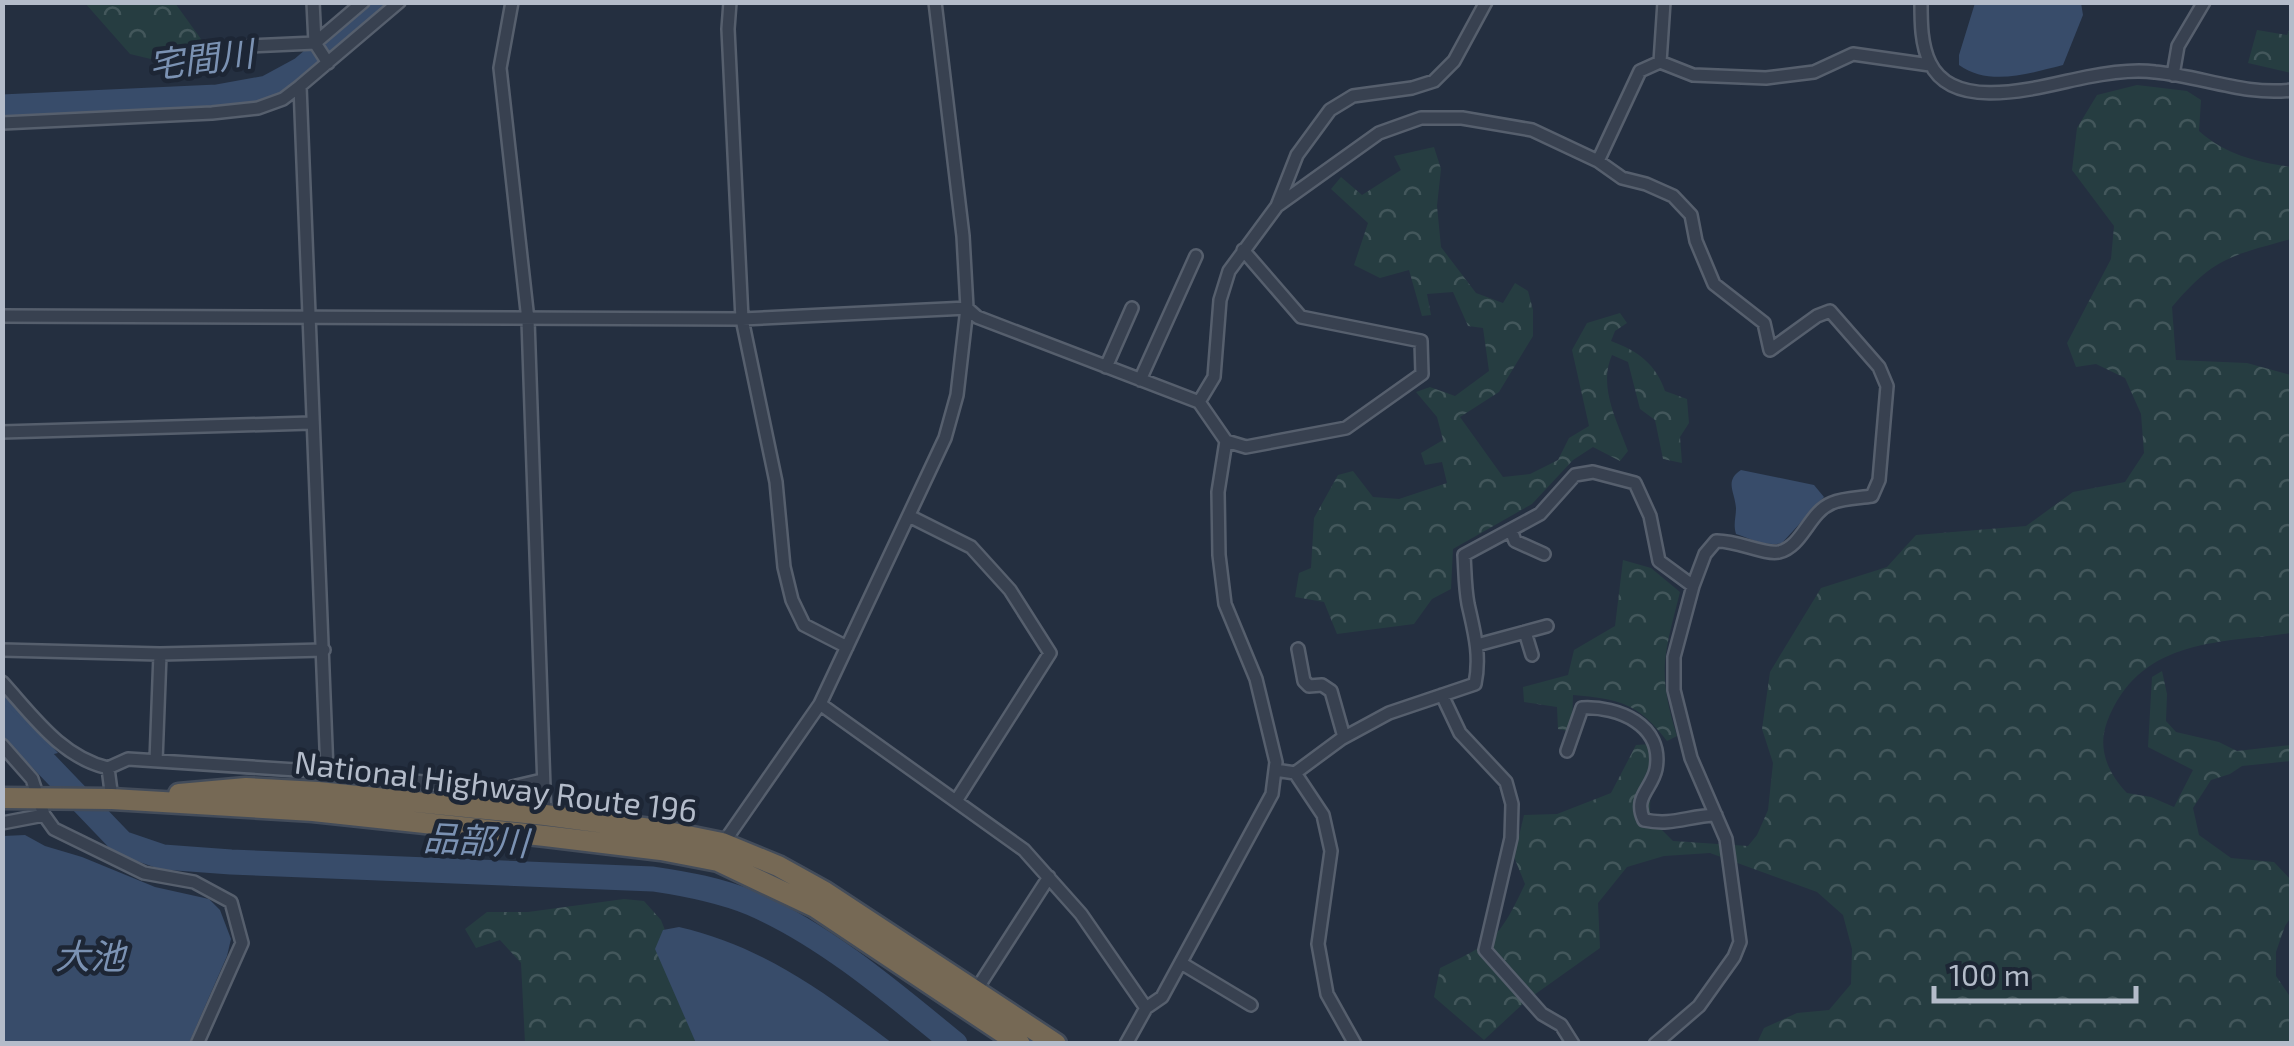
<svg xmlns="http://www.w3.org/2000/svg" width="2294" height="1046" font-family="'Exo 2','Noto Sans JP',sans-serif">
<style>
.forest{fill:url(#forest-crowns)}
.water{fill:#384c6a}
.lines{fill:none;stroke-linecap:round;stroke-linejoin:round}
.river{stroke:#384c6a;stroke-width:25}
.street-casing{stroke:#565f6d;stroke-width:16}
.highway-casing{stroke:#434c5a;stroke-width:25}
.street{stroke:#384150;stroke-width:11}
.highway{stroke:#766955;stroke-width:20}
.labels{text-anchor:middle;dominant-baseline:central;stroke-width:9;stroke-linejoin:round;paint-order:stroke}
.street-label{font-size:32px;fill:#b4bcca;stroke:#1d2635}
.water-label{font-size:35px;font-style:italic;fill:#7b92b3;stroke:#1d2635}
</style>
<defs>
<pattern id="forest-crowns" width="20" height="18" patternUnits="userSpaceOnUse" patternTransform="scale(2.5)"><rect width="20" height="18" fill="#263d41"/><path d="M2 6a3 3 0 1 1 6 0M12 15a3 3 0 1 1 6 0" fill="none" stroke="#43575b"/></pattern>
</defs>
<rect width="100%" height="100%" fill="#242f40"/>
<path class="forest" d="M85 3H175L206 46 184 67 130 54Z
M2291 26V73L2248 63 2257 30 2287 35Z
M2137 85 2187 91 2201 100 2199 131C2226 155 2257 162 2291 167V239C2231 256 2214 257 2172 307L2176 360 2247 363 2291 375V633C2216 643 2139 639 2107 722 2097 749 2108 773 2127 793L2151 797 2174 807 2193 770 2148 747 2152 677 2162 671 2167 694 2166 721 2176 732 2219 742 2237 751 2291 745V761L2242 766 2230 774 2211 780 2193 808 2199 835 2231 858 2274 862 2291 880V917L2285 926 2276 952V976L2291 998V1043H1757L1764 1028 1797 1013 1829 1010 1851 984 1852 949 1843 915 1817 892 1710 853 1664 856 1627 867 1598 903 1600 948 1527 1000 1484 1040 1434 997 1440 968C1494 942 1499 939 1525 884L1514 857 1524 815 1557 814 1611 793 1636 745 1651 744 1650 818 1673 841 1748 846 1757 835 1768 810 1773 763 1762 729 1770 672 1821 588 1887 567 1916 535 2026 526 2073 492 2125 482 2144 453 2141 414 2125 378 2096 364 2076 367 2067 343 2111 259 2114 226 2072 170 2077 128 2097 95Z
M1434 147 1441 169 1437 206 1441 247 1476 293 1503 303 1515 283 1528 291 1533 310V336L1499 392 1460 417 1503 477 1530 474 1558 460 1569 438 1589 426 1572 350 1587 323 1620 313 1627 323 1615 331 1611 341C1638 351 1656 364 1665 391L1687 399 1689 423 1680 437 1682 463 1663 459 1655 420 1640 409 1628 362 1612 355C1598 386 1617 421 1628 451L1620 461 1593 447 1573 460 1532 504 1453 549 1451 589 1432 599 1414 624 1337 634 1324 602 1295 597 1299 573 1311 568 1314 518 1338 475 1353 471 1373 497 1399 499 1447 483 1442 462 1425 465 1421 453 1443 440 1437 417 1416 392 1430 387 1455 396 1489 371 1483 328 1468 326 1453 292 1427 294 1431 315 1422 316 1409 270 1380 278 1354 265 1368 223 1331 189 1341 177 1362 195 1401 170 1394 156Z
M1623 560 1651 568 1680 592C1664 656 1657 672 1677 736L1667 741C1638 703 1619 699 1573 695L1572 732 1558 729 1557 707 1524 702 1523 687 1568 675 1574 650 1615 626Z
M624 899 644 901 661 920 706 1035 700 1044 525 1043 521 963 500 940 476 948 465 929 487 912H528Z"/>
<path class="water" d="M2081 3 2083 15 2063 65C2031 73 1989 87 1959 65V55L1975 3Z
M1741 470 1814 485 1824 497 1782 543C1766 547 1751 539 1736 534 1733 524 1736 518 1736 508 1735 492 1724 481 1741 470Z
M3 691 58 753 25 761 3 735Z
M25 835 45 846 82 857 155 887 209 899 220 910 231 939 227 956 189 1043H3V836Z
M679 927C763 946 825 993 892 1043H696L655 949 663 930Z"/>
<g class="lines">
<path class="river" d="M2 107 217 97 267 88 302 69 380 2
M2 718 122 843 163 857 231 862 653 879C687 884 719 890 751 903 824 934 894 994 955 1044"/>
<defs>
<path id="street" d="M313 2 315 43 328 63
M512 2 500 68 528 320 545 817
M730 2 728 29 742 319 776 482 784 567 792 600 804 625 847 647
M1921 2C1921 22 1921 45 1930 63 1955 115 2045 85 2087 77 2107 73 2135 69 2155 72 2201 76 2245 96 2292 90
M250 46 315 43 363 2
M1660 62 1664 2
M2173 75 2178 46 2204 2
M300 86 327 772
M2 123 212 113 258 108 283 99 300 86 399 2
M1598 161 1640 71 1660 62 1693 75 1766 78 1814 72 1853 54 1930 65
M1277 206 1379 133 1421 118H1462L1532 130 1598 161 1622 178 1646 184 1673 196 1691 215 1696 241 1714 284 1764 323 1770 350 1817 316 1830 311 1879 367 1887 386 1879 480 1872 496C1860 498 1843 498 1832 503 1809 512 1803 546 1779 552 1764 555 1736 540 1716 541L1705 554 1693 586 1674 657V690L1691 758 1726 839 1740 942 1734 957 1699 1006 1655 1044
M2 316 742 319 967 308 977 317 1199 402 1226 441 1218 492 1219 555 1225 604 1256 679 1276 762 1272 794 1162 997 1146 1008 1126 1044
M1106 367 1132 308
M1140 380 1196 256
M1199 402 1214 377 1220 300 1229 271 1277 206 1297 155 1330 110 1353 96 1412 88 1434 81 1454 61 1486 2
M2 432 311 423
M1226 441 1246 447 1346 428 1422 374 1421 341 1301 317 1243 250
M909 516 971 547 1010 590 1050 653 956 801
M1511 530 1515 541 1544 554
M1525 632 1532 655
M1477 645 1547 626
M1298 649 1304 681 1309 686 1322 685 1331 691 1344 737
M2 650 160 654 324 650
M2 682C33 716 61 757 108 768L112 799
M1442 695 1460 733 1506 782 1512 804 1511 838 1485 950 1542 1014 1561 1025 1573 1044
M820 704 1024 850 1081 914 1146 1008
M2 745 32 779 44 815 54 829 144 873 194 882 231 902 242 943 197 1044
M1567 751 1582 708C1618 706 1664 725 1656 769 1652 789 1633 797 1644 820 1673 826 1687 816 1716 815
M156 761 160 654
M108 768 128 759 327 772 500 790 542 780
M1275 770 1295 773 1323 815 1331 851 1318 944 1327 994 1355 1044
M1295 773 1341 739 1389 713 1475 684C1481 655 1474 631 1468 604 1465 588 1465 571 1464 555L1540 514 1575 475 1593 472 1635 483 1650 516 1659 561 1693 586
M2 823 44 815
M722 845 820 704 945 438 957 395 967 308 963 236 935 2
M1181 963 1251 1005
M973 995 1049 877"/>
<path id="highway" d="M179 794 246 788 318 792 545 815 658 830 722 843 778 866 825 892 1056 1044
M2 798 112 799 313 811 545 836 661 850 718 861 815 907 1020 1044"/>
</defs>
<use href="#street" class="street-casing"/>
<use href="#highway" class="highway-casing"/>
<use href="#street" class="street"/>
<use href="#highway" class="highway"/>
</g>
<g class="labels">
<g class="street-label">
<text transform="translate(496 785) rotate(7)">National Highway Route 196</text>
</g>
<g class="water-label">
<text transform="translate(201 58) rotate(-7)">宅間川</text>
<text transform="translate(476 839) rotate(3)">品部川</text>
<text x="90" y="955">大池</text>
</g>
</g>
<rect width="2294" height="1046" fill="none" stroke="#b4bcca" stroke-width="10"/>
<path d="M1934 986v15h202v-15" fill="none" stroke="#b4bcca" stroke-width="5"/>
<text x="1949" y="986" font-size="30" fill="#b4bcca" stroke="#1d2635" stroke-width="8" paint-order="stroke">100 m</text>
</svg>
